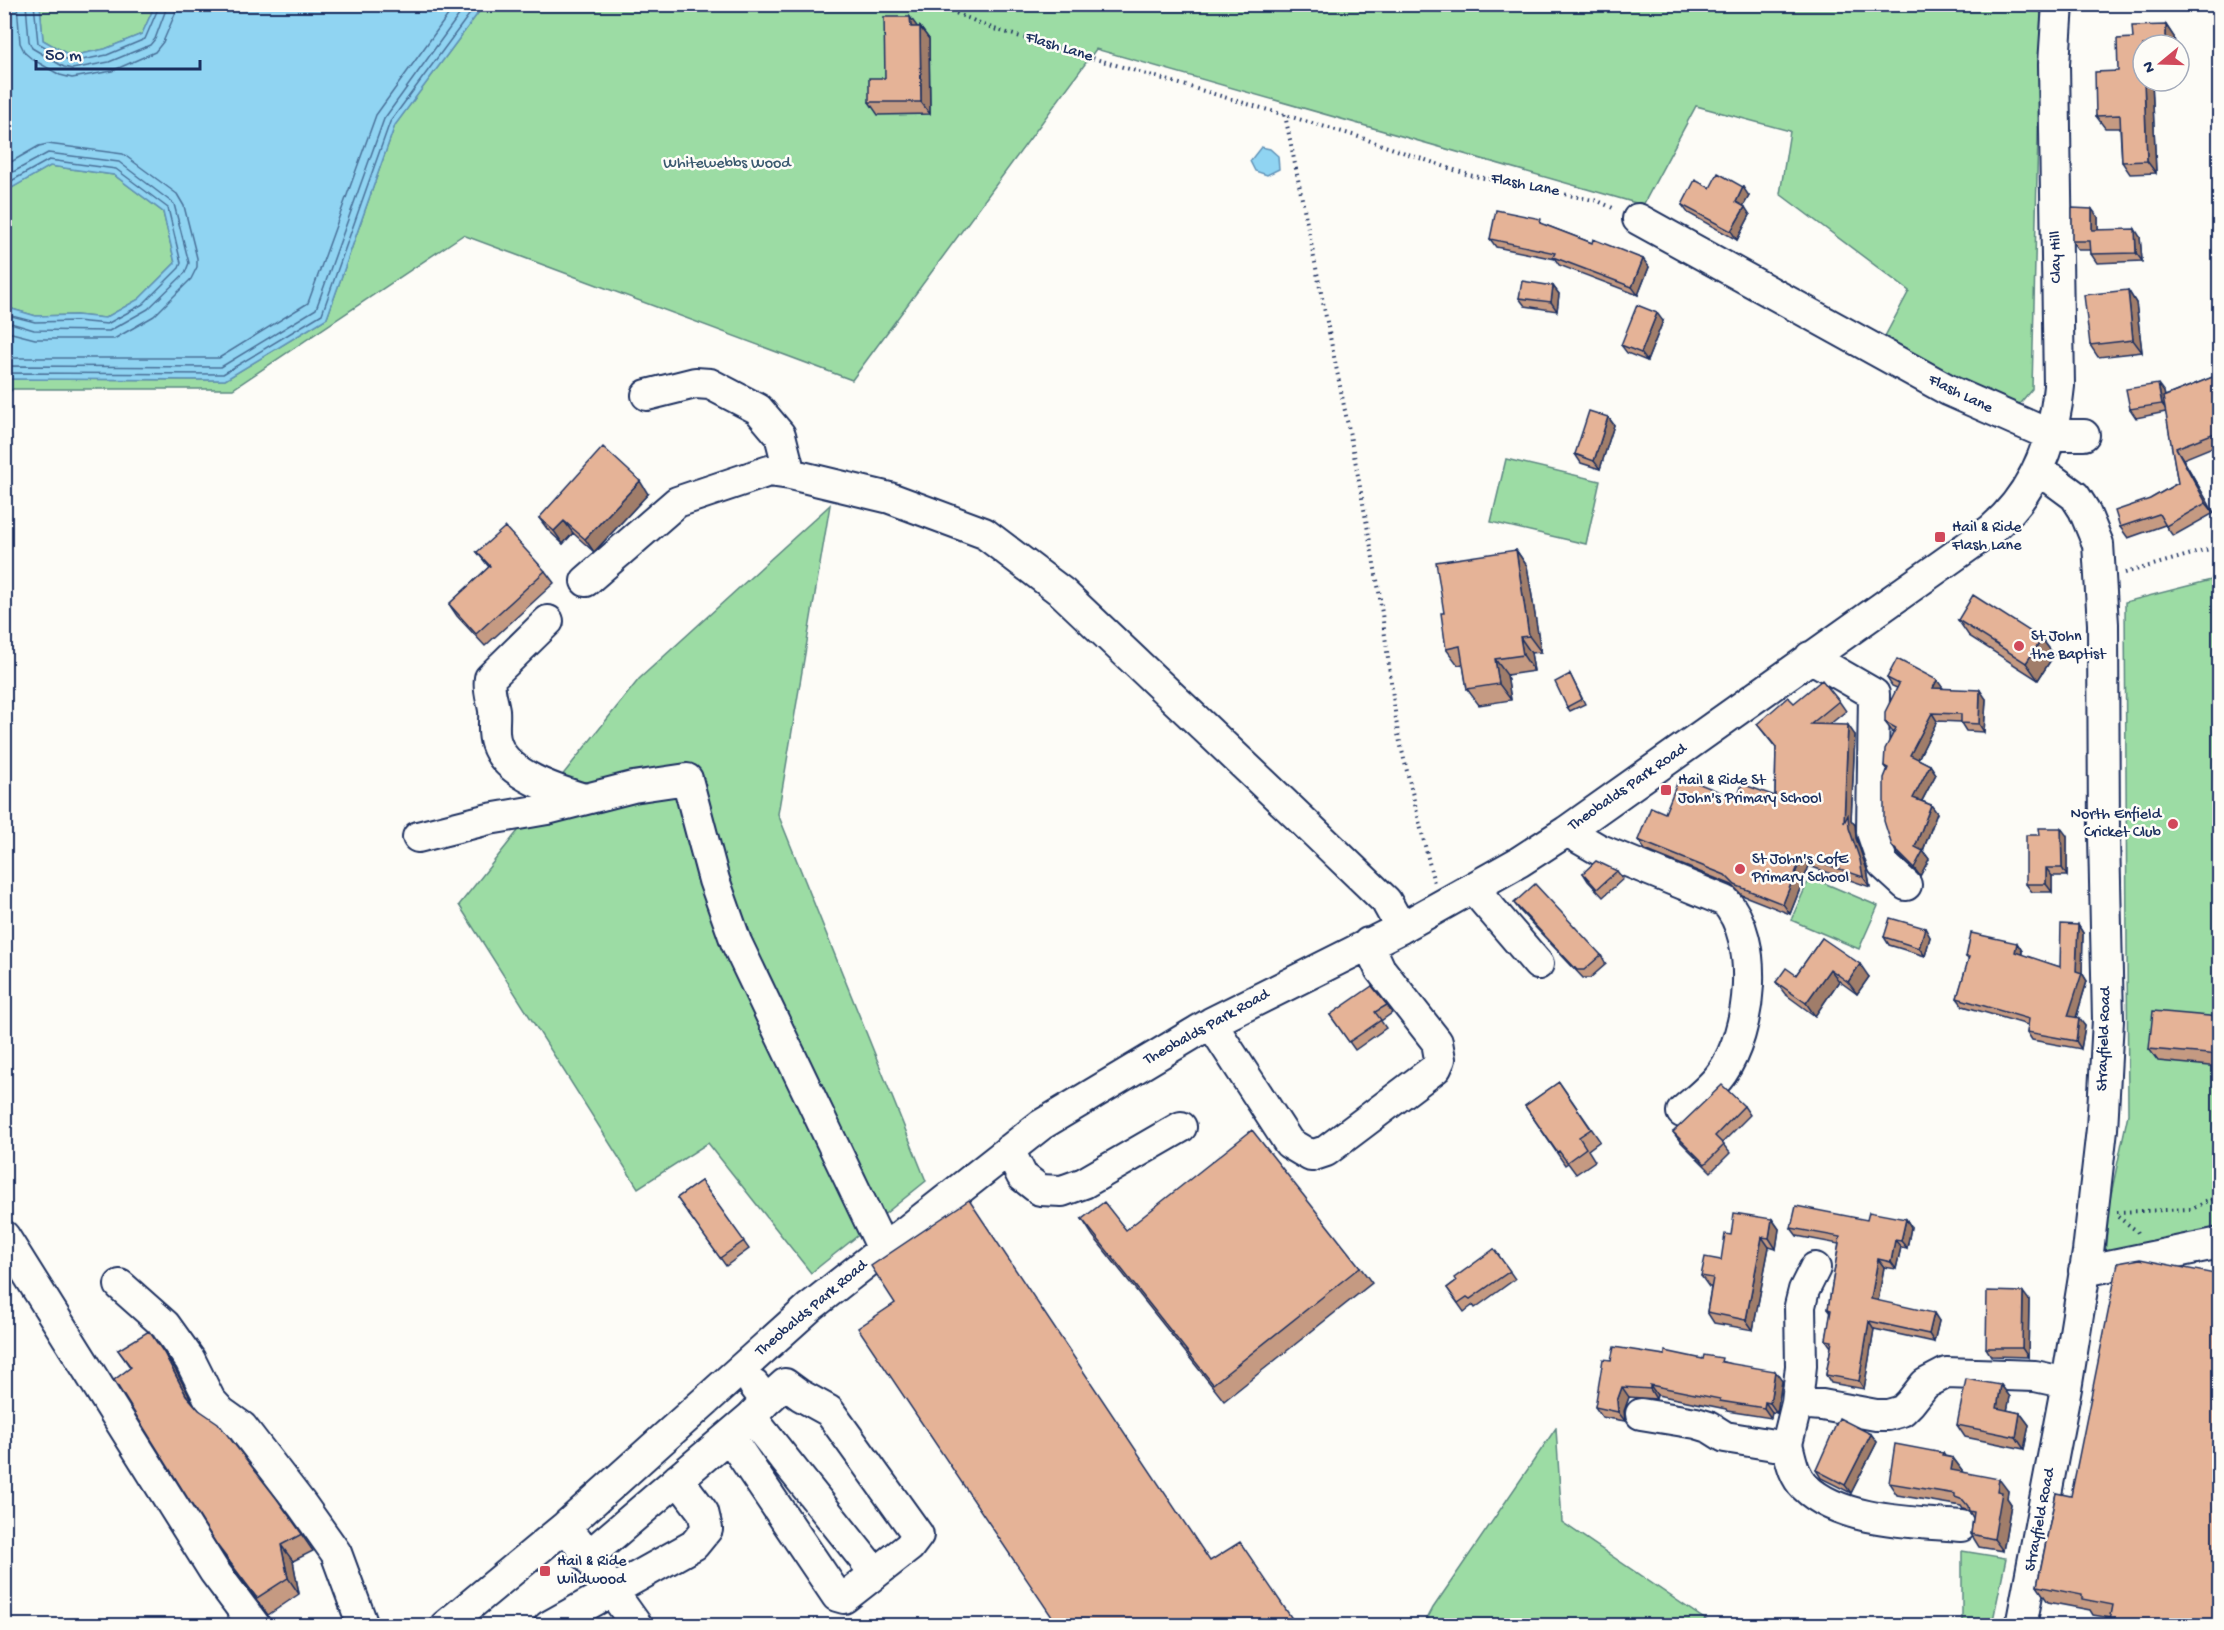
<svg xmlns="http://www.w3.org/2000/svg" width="2224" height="1630" font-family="'Gochi Hand',sans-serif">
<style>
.green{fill:#9cdca4;stroke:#5c8681;stroke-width:1.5}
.water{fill:#90d4f2;stroke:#6192b7;stroke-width:1.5}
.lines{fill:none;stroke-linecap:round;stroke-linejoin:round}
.shore{stroke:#4a7199;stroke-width:1.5}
.minor-casing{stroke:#1b2f5e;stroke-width:34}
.path{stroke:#1b2f5e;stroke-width:4;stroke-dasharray:1.5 4.5;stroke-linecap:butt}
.minor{stroke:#fdfcf7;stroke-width:30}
.wall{fill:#c59a82;stroke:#1b2f5e;stroke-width:1.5}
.shaded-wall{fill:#a07d6a;stroke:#1b2f5e;stroke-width:1.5}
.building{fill:#e5b397;stroke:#1b2f5e;stroke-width:1.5}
.poi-dot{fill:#d1495b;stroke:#fdfcf7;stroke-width:2}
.labels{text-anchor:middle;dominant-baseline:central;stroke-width:5;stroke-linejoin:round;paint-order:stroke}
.street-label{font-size:16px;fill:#1b2f5e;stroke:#fdfcf7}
.park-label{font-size:16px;fill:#3b5a70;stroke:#fdfcf7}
.poi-label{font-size:16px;fill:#1b2f5e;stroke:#fdfcf7;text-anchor:start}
</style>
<rect width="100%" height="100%" fill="#fdfcf7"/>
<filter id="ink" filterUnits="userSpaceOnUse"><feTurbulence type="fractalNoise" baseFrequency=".0167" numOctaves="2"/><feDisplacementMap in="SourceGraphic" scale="12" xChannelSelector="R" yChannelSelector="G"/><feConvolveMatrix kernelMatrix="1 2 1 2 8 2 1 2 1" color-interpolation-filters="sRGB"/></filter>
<g filter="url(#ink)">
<path class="green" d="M40 5H155L142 34 105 49 71 56 43 40Z
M484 5H2041L2032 389 2016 408 1883 340 1909 291 1780 194 1790 131 1696 106 1643 205 1096 49 852 380 463 235 233 389H13L5 396V382L11 379 225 380 327 318 395 125Z
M50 166 114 175 163 212 175 263 139 299 105 318 76 315 36 316 5 307 4 192Z
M1506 459 1600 481 1586 544 1491 522Z
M830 505 778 814 926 1181 811 1273 708 1143 638 1188 459 905 639 679Z
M2219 578V1240L2105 1258 2109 1204 2128 1114 2125 602Z
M1810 877 1878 906 1859 949 1791 920Z
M1556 1428 1562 1522 1713 1625H1424L1433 1608Z
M1962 1551 2006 1558 1992 1625H1962Z"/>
<path class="water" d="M5 4 40 5 43 40 71 56 105 49 142 34 155 5H484L395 125 327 318 225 380 11 379 5 382V307L36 316 76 315 105 318 139 299 175 263 163 212 114 175 50 166 5 192Z
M1261 147 1270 149 1278 156 1279 169 1267 175 1255 171 1250 161Z"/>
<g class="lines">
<path class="shore" d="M17 4 20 43 25 53 32 59 60 75 72 78 112 71 155 52 163 42 175 14 177 4
M26 4 29 41 32 48 64 67 72 69 109 62 150 45 155 39 168 4
M34 4 38 43 72 62 107 55 145 39 160 4
M4 166 39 146 48 144 123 154 177 194 184 206 197 258V267L191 279 154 316 114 339H35L4 331
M4 177 48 153 119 162 174 204 189 263 185 273 148 309 109 331 34 330 4 321
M4 185 49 160 116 169 168 208 181 263 179 268 143 304 107 324 76 321 35 322 4 314
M4 358H219L308 303 376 115 456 4
M4 368 12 366 221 367 316 309 384 119 467 4
M4 376 11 373 223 374 322 314 390 122 477 4"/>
<defs>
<path id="minor" d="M1638 219 1950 391 2050 435H2084
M647 395 695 383 710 384 758 409 780 435 790 474
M586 581 677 502 769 471 790 474 890 498 984 533 1063 593 1303 821 1386 901 1401 928
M548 621 490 678C488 690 492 698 494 710 495 721 492 732 496 743 506 775 555 790 584 799
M1810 657 1874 694 1872 832 1883 864 1906 885
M1567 831 1598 849 1725 901C1761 940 1751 1032 1722 1073 1712 1088 1695 1100 1682 1112
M418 837 489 819 547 809 633 787 687 779 714 880 736 942 883 1249
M1473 888 1538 964
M1211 1023 1289 1143 1311 1156 1326 1151 1436 1068 1440 1059 1437 1042 1380 969 1368 943
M1009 1150 1022 1176 1040 1190 1062 1191 1084 1183 1181 1127
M4 1236 214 1571 255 1626
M2084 1271 2220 1243
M120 1285 165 1325 190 1360 210 1400 221 1412 242 1427 302 1505 336 1553 363 1626
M1797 1403 1822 1405 1876 1415H1888L1902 1411 1910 1403 1925 1384 1946 1373 2035 1376 2067 1383
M1641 1414 1696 1423 1709 1427 1725 1437 1774 1445 1787 1444 1797 1403 1801 1366 1800 1306 1804 1290 1815 1268
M751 1417 875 1573
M729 1436 837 1596 844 1598 909 1547 918 1535 829 1411 800 1395 785 1384 766 1401
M1787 1444C1791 1459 1793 1475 1805 1487 1841 1522 1913 1522 1961 1526
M576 1540 637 1626
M587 1557 751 1417 766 1401 754 1385
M445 1626 566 1526 810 1307 1041 1125 1211 1023 1401 928 1519 862 1567 831 1991 530C2035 492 2054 442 2059 386L2054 64 2058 4
M549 1626 694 1545 707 1529 703 1512 678 1479
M2021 1626 2067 1383 2088 1252 2102 1129 2108 1020 2104 836 2103 624 2098 544 2084 510 2075 496 2052 479 2037 473"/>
</defs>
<use href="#minor" class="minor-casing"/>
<path class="path" d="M934 4 994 29 1356 136 1469 175 1598 201 1615 209
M1285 115 1356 465 1379 591 1398 734 1434 883
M2125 573 2220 546
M2117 1212 2192 1209 2220 1195
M2118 1217 2137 1231 2139 1235"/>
<use href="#minor" class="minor"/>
</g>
<path class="wall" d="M2166 25 2174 37 2175 45H2143V81H2152L2156 173 2130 174 2122 162 2120 128H2105L2096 116 2118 71 2133 38Z
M918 27H920L929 39 930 114 878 115 869 102Z
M1710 188 1749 196 1743 206 1750 215 1737 240 1688 213 1682 205Z
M2098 217V230L2140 237 2142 261 2097 263 2091 254V250H2078L2072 241Z
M1545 225 1592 243 1643 259 1649 267 1638 295 1559 265 1555 259 1496 247 1490 239Z
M1553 286 1559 294 1557 311 1525 306 1519 298Z
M2128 290 2136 303 2142 352 2098 357 2090 345Z
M1663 321 1647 361 1627 353 1621 345Z
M2220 374V444L2183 459 2214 513 2173 536 2165 525 2128 538 2120 527 2150 499 2178 483 2166 412 2136 418 2130 409 2164 392 2165 396Z
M1608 417 1614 425 1600 469 1581 463 1575 454Z
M648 494 594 552 573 533 563 544 548 530 539 518Z
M1516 550 1527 566 1541 652 1531 653 1534 671 1507 675 1511 700 1479 705 1467 689 1463 664 1458 665 1446 649 1444 613Z
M477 552 545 571 554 583 485 646 457 616 449 604 489 567Z
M1958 620 2042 639 2054 655 2038 680 1969 636Z
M1570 674 1585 704 1570 711 1567 707Z
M1887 678 1937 680 1942 689 1986 699 1984 732 1966 731 1961 723V722L1937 721 1918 759 1930 765 1936 774 1922 801 1931 805 1937 813 1923 851 1929 859 1920 876 1898 854 1892 846 1887 770 1884 766 1893 732 1891 730 1885 722 1897 688 1892 686Z
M1839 701 1846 711 1829 725 1855 735 1851 820 1855 825 1856 838 1867 870 1870 887 1809 866 1790 914 1742 895 1732 885 1645 850 1638 840 1665 813 1737 799 1775 796 1776 748 1757 724 1794 703Z
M2067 836V876H2052V892H2032L2026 884Z
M1617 871 1623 879 1603 897 1588 881 1583 873Z
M1514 903 1601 955 1606 964 1590 978H1583L1520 911Z
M2078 925 2083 933 2082 973 2087 981 2076 1018 2085 1026 2081 1049 2032 1040 2027 1032 2028 1025 1963 1006 1957 998 1969 960 1966 957 2017 943 2022 951V955L2060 967Z
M1925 928 1930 937 1925 956 1889 945 1884 937Z
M1822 938 1869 977 1857 994 1839 981 1815 1016 1785 994 1776 982 1796 975Z
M1387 1005 1392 1013 1381 1021 1386 1028 1355 1050 1330 1015Z
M2220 1017V1067L2158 1061 2149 1049Z
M1559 1082 1600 1141 1588 1150 1595 1161 1576 1174 1568 1163 1565 1165 1525 1106Z
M1744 1106 1750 1115 1722 1143 1730 1153 1711 1172 1679 1140 1673 1132Z
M701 1181 749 1249 726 1266 677 1198Z
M1082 1219 1126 1230 1360 1267 1372 1283 1224 1401 1093 1236Z
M1772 1219 1779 1229 1776 1249 1769 1247 1753 1330 1714 1323 1707 1312 1711 1287H1709L1701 1276Z
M1906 1219 1911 1227 1907 1248 1901 1247 1896 1269 1884 1267 1878 1301 1939 1321 1934 1342 1874 1329 1864 1389 1831 1383 1826 1375 1831 1347 1826 1340 1831 1313 1828 1309 1839 1244 1797 1236 1791 1228 1867 1220Z
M1494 1249 1515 1279 1475 1308 1473 1305 1464 1312 1447 1288 1456 1281Z
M2029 1300 2028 1357 1991 1356 1986 1348Z
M118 1350 175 1369 192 1402 277 1499 313 1551 293 1561 299 1594 268 1615 228 1561 217 1545 130 1367Z
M1665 1355 1724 1362 1782 1381 1777 1413 1772 1412 1771 1418 1727 1411 1726 1409 1657 1395 1656 1399 1629 1397 1624 1411 1625 1421 1602 1417 1595 1407 1611 1360Z
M2001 1385 2010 1397 2007 1410 2020 1413 2029 1425 2024 1449 1965 1437 1957 1425Z
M1871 1434 1877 1442 1851 1493 1821 1478 1816 1470Z
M1943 1453 1945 1456 1953 1458 1962 1470V1472L2008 1491 2007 1498 2011 1504 2003 1551 1979 1547 1971 1534 1973 1518 1969 1511 1963 1509 1961 1506 1897 1495 1889 1483Z
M2056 1493 2220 1626H2109L2111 1618 2093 1615 2090 1610 2048 1602 2037 1586Z"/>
<path class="shaded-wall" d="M910 17 919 29 911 27Z
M2166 25 2174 37 2175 45H2166Z
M920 27 929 39 930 114 921 102Z
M2144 81H2152L2156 173 2147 161Z
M1743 187 1749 196 1741 210 1736 202Z
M1745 207 1750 215 1737 240 1731 231Z
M2092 209 2098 217V239L2092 230Z
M2135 229 2140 237 2142 261 2136 253Z
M1643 259 1649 267 1638 295 1632 287Z
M1553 286 1559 294 1557 311 1551 302Z
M2128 290 2136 303 2142 352 2133 340Z
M1657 313 1663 321 1647 361 1641 353Z
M2158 384 2164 392 2168 412 2162 404Z
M1608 417 1614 425 1600 469 1594 461Z
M2176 448 2183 459 2214 513 2206 503Z
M640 481 648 494 594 552 585 539Z
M564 521 573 533 563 544 554 531Z
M1516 550 1527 566 1541 652 1529 636Z
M1520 637 1531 653 1534 671 1523 655Z
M2042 639 2054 655 2038 680 2026 663Z
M1495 659 1507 675 1511 700 1499 684Z
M1937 680 1943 688 1938 697 1933 688Z
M1980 690 1986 699 1984 732 1979 724Z
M1932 713 1937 721 1916 763 1910 755Z
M1848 725 1855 735 1851 820 1855 825 1856 838 1867 870 1870 887 1863 877 1844 823Z
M1930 765 1936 774 1919 806 1913 798Z
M1931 805 1937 813 1922 853 1923 851 1929 859 1920 876 1914 868 1915 847Z
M2061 828 2067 836V876L2062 868Z
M1802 856 1809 866 1790 914 1783 904Z
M2046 868 2052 876V892L2046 884Z
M2078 925 2083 933 2082 973 2087 981 2074 1024 2068 1016 2076 971Z
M1925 928 1930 937 1925 956 1919 948Z
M2017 943 2022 951 2020 960 2015 952Z
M1860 964 1869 977 1857 994 1848 982Z
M1830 969 1839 981 1815 1016 1806 1003Z
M2079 1018 2085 1026 2081 1049 2076 1041Z
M1772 1219 1779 1229 1776 1249 1769 1238Z
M1906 1219 1911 1227 1907 1248 1901 1241Z
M1762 1237 1769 1247 1753 1330 1746 1320Z
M1895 1240 1901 1247 1896 1269 1891 1262Z
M1878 1259 1884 1267 1877 1307 1871 1299Z
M2023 1292 2029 1300 2028 1357 2022 1348Z
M1934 1313 1939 1321 1934 1342 1929 1334Z
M1869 1321 1874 1329 1864 1389 1859 1381Z
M164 1353 175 1369 197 1411 186 1395Z
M1775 1371 1782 1381 1777 1413 1770 1403Z
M1650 1385 1657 1395 1656 1399 1650 1389Z
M2001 1385 2010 1397 2005 1421 1997 1408Z
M1622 1387 1629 1397 1624 1411 1625 1421 1618 1412 1617 1401Z
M1765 1402 1772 1412 1771 1418 1764 1408Z
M2020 1413 2029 1425 2024 1449 2016 1437Z
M1871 1434 1877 1442 1851 1493 1845 1485Z
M1953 1458 1962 1470 1960 1482 1951 1470Z
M1999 1479 2008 1491 2007 1498 2011 1504 2003 1551 1994 1539 1997 1491Z
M281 1545 293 1561 299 1594 288 1578Z
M2178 1618 2183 1626H2176Z"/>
<path class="building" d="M884 17H910L911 27H920L921 102H869V78H885Z
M2166 25V45H2143V81H2144L2147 161 2122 162 2120 115 2096 116 2095 72 2118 71 2117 39 2133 38 2132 26Z
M1718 173 1743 187 1736 202 1745 207 1731 231 1682 205 1695 180 1710 188Z
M2072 208 2092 209V230L2135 229 2136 253 2091 254 2090 241H2072Z
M1496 210 1541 219 1540 223 1592 243 1593 239 1643 259 1632 287 1553 257 1555 253 1490 239Z
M1522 281 1553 286 1551 302 1519 298Z
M2128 290 2133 340 2090 345 2084 295Z
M1637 305 1657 313 1641 353 1621 345Z
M2220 374V431L2176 448 2206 503 2166 526 2159 514 2120 527 2115 511 2150 499 2178 483 2163 397Z
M2158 384 2162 404 2130 409 2126 389Z
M1589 411 1608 417 1594 461 1575 454Z
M603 447 640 481 585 539 564 521 554 531 539 518Z
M505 527 545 571 476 634 449 604 490 566 477 552Z
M1516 550 1529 636 1520 637 1523 655 1495 659 1499 684 1467 689 1460 646 1446 649 1441 613H1444L1436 562Z
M1973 595 2042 639 2026 663 1958 620Z
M1897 659 1937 680 1933 688 1980 690 1979 724 1961 723V714L1932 713 1910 755 1930 765 1913 798 1931 805 1915 847 1923 851 1914 868 1892 846 1884 821V778L1888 768 1884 766 1885 749 1896 728 1885 722V712L1899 684 1887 678Z
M1570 674 1582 699 1567 707 1555 682Z
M1822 680 1839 701 1811 724 1848 725 1844 823 1848 815 1849 828 1860 860 1863 877 1802 856 1783 904 1735 885 1725 875 1638 840 1651 807 1665 813 1680 776 1737 799 1742 784 1775 796 1776 747 1757 724 1788 697 1794 703Z
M2039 828H2061L2062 868H2046V884H2026V835H2040Z
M1596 861 1617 871 1597 889 1583 873Z
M1535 884 1601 955 1584 970H1577L1514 903Z
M1890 918 1925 928 1919 948 1884 937Z
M2061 924 2078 925 2076 971 2082 973 2068 1016 2079 1018 2076 1041 2027 1032 2029 1019 1957 998 1969 957H1966L1971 933 2017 943 2015 952 2060 967Z
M1822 938 1860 964 1848 982 1830 969 1806 1003 1776 982 1786 968 1796 975Z
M1372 986 1387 1005 1375 1012 1381 1020 1349 1042 1330 1015Z
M2153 1011 2220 1017V1055L2149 1049Z
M1559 1082 1591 1129 1579 1137 1586 1148 1567 1162 1559 1151 1557 1152 1525 1106Z
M1722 1085 1744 1106 1715 1136 1724 1145 1705 1164 1673 1132Z
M1252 1130 1360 1267 1213 1384 1082 1219 1104 1202 1126 1230Z
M701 1181 744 1241 720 1258 677 1198Z
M969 1200 1210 1561 1240 1542 1297 1626H1058L858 1328 895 1303 871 1266Z
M1796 1206 1867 1220 1869 1212 1906 1219 1901 1241 1895 1240 1891 1262 1878 1259 1871 1299 1934 1313 1929 1334 1869 1321 1859 1381 1826 1375 1832 1341 1826 1340 1831 1310 1828 1309 1840 1237 1791 1228Z
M1734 1213 1772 1219 1769 1238 1762 1237 1746 1320 1707 1312 1713 1278 1701 1276 1705 1257 1721 1260 1725 1234 1731 1235Z
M1494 1249 1510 1271 1470 1299 1467 1297 1458 1303 1447 1288 1456 1281 1454 1278Z
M2140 1259 2220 1275V1626L2178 1618 2176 1626H2109L2113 1605 2082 1599V1595L2037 1586 2056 1493 2071 1496 2118 1263Z
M1987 1291 2023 1292 2022 1348H1986Z
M149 1331 164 1353 186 1395 199 1410 218 1423 277 1499 302 1534 281 1545 288 1578 257 1598 217 1545 114 1380 131 1367 118 1350Z
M1614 1347 1665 1355V1351L1703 1359 1704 1355 1722 1358 1721 1362 1775 1371 1770 1403 1765 1402 1764 1408 1720 1401V1399L1650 1385V1389L1622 1387 1617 1401 1618 1412 1595 1407 1603 1359 1611 1360Z
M1966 1379 2001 1385 1997 1408 2020 1413 2016 1437 1957 1425Z
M1839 1418 1871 1434 1845 1485 1816 1470Z
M1895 1444 1943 1453 1942 1456 1953 1458 1951 1470 1999 1479 1997 1491 2002 1492 1994 1539 1971 1534 1974 1512 1969 1511 1968 1506 1963 1500 1955 1497V1494L1889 1483Z"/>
</g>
<g class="poi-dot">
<rect x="1934" y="531" width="12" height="12" rx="3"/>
<circle cx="2019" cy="646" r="6"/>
<rect x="1660" y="784" width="12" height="12" rx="3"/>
<circle cx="2173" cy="824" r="6"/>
<circle cx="1740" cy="869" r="6"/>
<rect x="539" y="1565" width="12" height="12" rx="3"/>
</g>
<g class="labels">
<g class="street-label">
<text transform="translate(1059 48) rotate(17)">Flash Lane</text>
<text transform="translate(1525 186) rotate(11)">Flash Lane</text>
<text transform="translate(2057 257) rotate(-91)">Clay Hill</text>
<text transform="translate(1960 395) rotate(26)">Flash Lane</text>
<text transform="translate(1628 788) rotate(-35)">Theobalds Park Road</text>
<text transform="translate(1207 1028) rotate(-29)">Theobalds Park Road</text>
<text transform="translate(2105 1039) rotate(-88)">Strayfield Road</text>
<text transform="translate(812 1309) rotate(-40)">Theobalds Park Road</text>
<text transform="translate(2041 1520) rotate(-79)">Strayfield Road</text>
</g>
<g class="park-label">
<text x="727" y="164">Whitewebbs Wood</text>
</g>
<g class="poi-label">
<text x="1952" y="528">Hail &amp; Ride<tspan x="1952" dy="18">Flash Lane</tspan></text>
<text x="2031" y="637">St John<tspan x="2031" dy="18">the Baptist</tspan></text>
<text x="1678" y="781">Hail &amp; Ride St<tspan x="1678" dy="18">John's Primary School</tspan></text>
<text x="2161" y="815" text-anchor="end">North Enfield<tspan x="2161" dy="18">Cricket Club</tspan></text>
<text x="1752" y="860">St John's CofE<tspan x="1752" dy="18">Primary School</tspan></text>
<text x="557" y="1562">Hail &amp; Ride<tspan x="557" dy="18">Wildwood</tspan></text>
</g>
</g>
<rect width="2224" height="1630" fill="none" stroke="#fdfcf7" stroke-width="24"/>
<rect x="12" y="12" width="2200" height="1606" fill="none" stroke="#1b2f5e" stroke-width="2" filter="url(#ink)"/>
<g transform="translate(2161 63) rotate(251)"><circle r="28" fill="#fdfcf7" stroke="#a3aaba" stroke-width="1.5"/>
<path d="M0-4.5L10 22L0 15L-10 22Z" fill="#d1495b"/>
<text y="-9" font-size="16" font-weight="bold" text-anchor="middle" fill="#1b2f5e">N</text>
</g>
<path d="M36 60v9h164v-9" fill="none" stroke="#1b2f5e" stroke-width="3"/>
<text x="45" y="60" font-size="18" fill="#1b2f5e" stroke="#fdfcf7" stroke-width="4.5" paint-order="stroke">50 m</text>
</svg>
